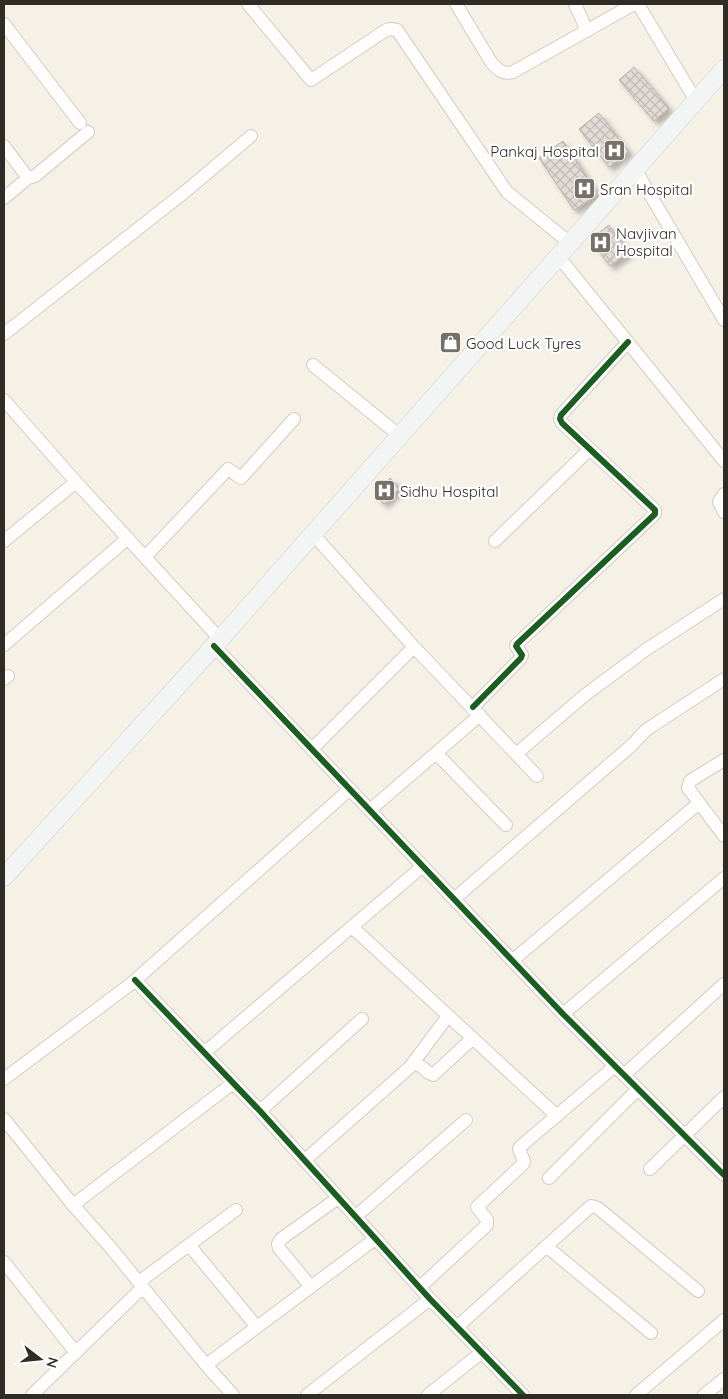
<svg xmlns="http://www.w3.org/2000/svg" width="728" height="1399" font-family="Quicksand,sans-serif">
<style>
.building{fill:url(#building-cross-hatch);stroke:#b7b1ab;filter:url(#shadow)}
.lines{fill:none;stroke-linecap:round;stroke-linejoin:round}
.street-casing{stroke:#d1cdc5;stroke-width:14}
.secondary-casing{stroke:#d1cdc5;stroke-width:19}
.street{stroke:#fefdfb;stroke-width:12}
.secondary{stroke:#f3f5f4;stroke-width:18}
.cycleway-casing{stroke:#fff;stroke-width:9}
.cycleway{stroke:#1b5e20;stroke-width:6}
.labels{text-anchor:middle;dominant-baseline:central;stroke-width:4.5;stroke-linejoin:round;paint-order:stroke}
.poi-label{font-size:15px;fill:#2f2c25;stroke:#fff;text-anchor:start}
</style>
<defs>
<pattern id="building-cross-hatch" width="8" height="8" patternUnits="userSpaceOnUse" patternTransform="scale(1.25)"><rect width="8" height="8" fill="#e1dad5"/><path d="M0 0l8 8M0 8l8-8" fill="none" stroke="#c1bbb7"/></pattern>
<filter id="shadow"><feDropShadow dx="4.5" dy="4.5" stdDeviation="2.5" flood-color="#0004"/></filter>
</defs>
<rect width="100%" height="100%" fill="#f6f1e7"/>
<path class="building" d="M634 67 669 108 654 121 619 80Z
M599 113 629 152 609 167 579 129Z
M563 141 598 194 574 210 539 158Z
M609 225 629 252 610 266 590 239Z
M390 478 400 488 384 504 374 494Z"/>
<g class="lines">
<defs>
<path id="street" d="M248 4 311 80 386 30 391 29 397 30 507 192 570 243
M456 4 491 62C498 70 503 75 513 72L634 4
M575 4 587 31
M638 4 696 101
M4 24 80 123
M4 146 28 178 35 176 88 132
M635 169 724 320
M4 198 28 178
M558 256 724 461
M4 334 186 191 251 136
M313 365 400 436
M4 400 76 482 220 639
M724 494 719 502 724 512
M313 534 414 647 537 776
M4 541 76 482
M495 541 590 449
M145 557 228 469 241 478 294 419
M4 645 128 538
M214 646 563 1014 724 1175
M4 679 8 676
M473 707 521 658 522 655 516 646 517 644 655 514V510L562 423 560 419 561 415 628 342
M312 749 414 647
M436 753 506 825
M516 754 585 695 647 649 724 599
M724 760 690 781 688 788 724 836
M370 810 480 715
M454 899 632 745 646 730 724 679
M352 927 557 1116
M513 960 699 803
M135 980 260 1111 430 1299 523 1395
M563 1014 724 878
M204 1053 423 866
M414 1061 429 1073 433 1075 473 1038
M624 1075 724 984
M4 1079 132 983 350 789
M260 1111 362 1019
M4 1119 73 1205 111 1248 206 1365 233 1395
M305 1160 410 1067 448 1016
M650 1169 724 1097
M549 1178 638 1089
M73 1205 233 1083
M355 1217 466 1120
M189 1245 257 1327
M546 1246 651 1333
M4 1262 76 1353
M139 1282 236 1210
M311 1287 279 1248 278 1244 281 1239 338 1198
M420 1287 487 1225V1220L477 1207 523 1164 524 1161 519 1149 521 1146 615 1066
M457 1327 591 1206 598 1208 698 1291
M206 1365 375 1239
M32 1395 143 1287
M307 1395 430 1299
M428 1395 482 1352
M636 1395 724 1320
M704 1395 724 1379"/>
<path id="secondary" d="M4 877 214 646 724 69"/>
</defs>
<use href="#street" class="street-casing"/>
<use href="#secondary" class="secondary-casing"/>
<use href="#street" class="street"/>
<use href="#secondary" class="secondary"/>
<defs>
<path id="cycleway" d="M214 646 563 1014 724 1175
M473 707 521 658 522 655 516 646 517 644 655 514V510L562 423 560 419 561 415 628 342
M135 980 260 1111 430 1299 523 1395"/>
</defs>
<use href="#cycleway" class="cycleway-casing"/>
<use href="#cycleway" class="cycleway"/>
</g>
<defs>
<symbol id="hospital-square" viewBox="-11 -11 22 22"><rect x="-9" y="-9" width="18" height="18" rx="4" fill="#757169" stroke="#fff"/><path d="M-5-5h3v3.5h4V-5h3V5h-3V1.5h-4V5h-3Z" fill="#fff"/></symbol>
<symbol id="shop-square" viewBox="-11 -11 22 22"><rect x="-9" y="-9" width="18" height="18" rx="4" fill="#757169" stroke="#fff"/><path d="M-5-2.5h2.3a2.7 3.5 0 0 1 5.4 0H5L5.5 6h-11ZM-1.5-2.5h3a1.5 2.3 0 0 0-3 0Z" fill="#fff"/></symbol>
</defs>
<g fill-rule="evenodd">
<use href="#hospital-square" x="602" y="138" width="25" height="25"/>
<use href="#hospital-square" x="572" y="176" width="25" height="25"/>
<use href="#hospital-square" x="588" y="230" width="25" height="25"/>
<use href="#shop-square" x="438" y="330" width="25" height="25"/>
<use href="#hospital-square" x="372" y="478" width="25" height="25"/>
</g>
<g class="labels">
<g class="poi-label">
<text x="599" y="151" text-anchor="end">Pankaj Hospital</text>
<text x="600" y="189">Sran Hospital</text>
<text x="616" y="233">Navjivan<tspan x="616" dy="17">Hospital</tspan></text>
<text x="466" y="343">Good Luck Tyres</text>
<text x="400" y="491">Sidhu Hospital</text>
</g>
</g>
<rect width="728" height="1399" fill="none" stroke="#2f2c25" stroke-width="10"/>
<g transform="translate(40 1359) rotate(106)" stroke="#ffffff" stroke-width="4" paint-order="stroke">
<path d="M0-4L9 19L0 12L-9 19Z" fill="#2f2c25"/>
<text y="-8" font-size="14" font-weight="bold" text-anchor="middle" fill="#2f2c25">N</text>
</g>
</svg>
